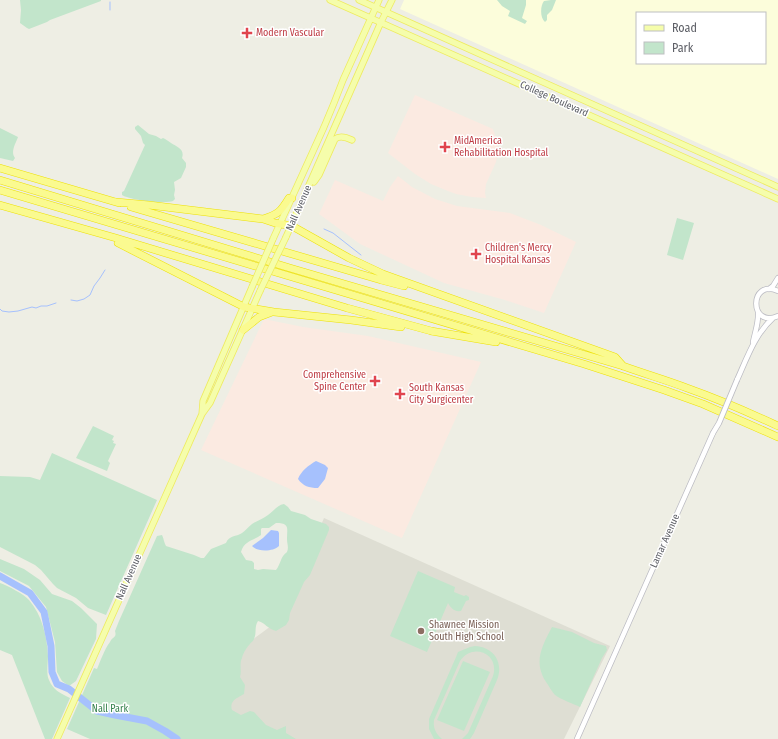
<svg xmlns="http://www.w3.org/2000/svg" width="778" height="739" font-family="'Fira Sans Condensed',sans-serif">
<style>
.commercial{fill:#fcfddb;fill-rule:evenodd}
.education{fill:#deded3}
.medical{fill:#fbeae1}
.green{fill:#c2e5cb;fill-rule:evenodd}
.water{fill:#a6c1fd}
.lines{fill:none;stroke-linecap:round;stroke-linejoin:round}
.stream{stroke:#a6c1fd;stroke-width:1}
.river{stroke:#a6c1fd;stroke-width:7}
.minor-casing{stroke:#bcbcc3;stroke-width:6}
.major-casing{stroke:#eeeb5e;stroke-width:7}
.highway-casing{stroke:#ede006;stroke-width:8}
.minor{stroke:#fff;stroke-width:4.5}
.major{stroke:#f5fdab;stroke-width:5.5}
.highway{stroke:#fafa90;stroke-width:7}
.minor-bridge-casing{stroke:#bcbcc3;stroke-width:6;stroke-linecap:butt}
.major-bridge-casing{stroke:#eeeb5e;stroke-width:7;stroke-linecap:butt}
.minor-bridge{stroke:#fff;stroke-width:4.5}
.major-bridge{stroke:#f5fdab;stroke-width:5.5}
.health-dot{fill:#e0444e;stroke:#fff;stroke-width:1.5}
.education-dot{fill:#8d6e63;stroke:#fff;stroke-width:1.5}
.labels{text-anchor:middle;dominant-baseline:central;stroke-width:3;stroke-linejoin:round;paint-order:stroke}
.health-label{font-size:10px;fill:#be3a42;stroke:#fff;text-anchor:start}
.street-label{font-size:10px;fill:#5c5e65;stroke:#fff}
.education-label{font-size:10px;fill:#785e54;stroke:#fff;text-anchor:start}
.park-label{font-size:10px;fill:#36824d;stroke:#fff}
</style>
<rect width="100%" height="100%" fill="#eeeee4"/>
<path class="commercial" d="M404 0H778V179L400 9ZM637 13H765V63H637Z"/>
<path class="education" d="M324 518 610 646 564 739H265L227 721 236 667 248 643 282 618Z"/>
<path class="medical" d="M415 95 493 129 498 144V151L496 162 486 184 485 193 486 198 472 197 456 194 448 191 431 184 415 174 388 153Z
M398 176 412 187 435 199 457 206 510 213 541 225 576 242 544 313 505 300 444 283 360 244 319 214 335 180 383 201 390 187Z
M264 319 303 327 368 336 481 362 402 538 201 450Z"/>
<path class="green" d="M20 0H101V1L50 20 47 22 29 29 27 28 20 23 21 10Z
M497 0H526V5L522 18 527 21 525 24 508 16 510 11 502 6Z
M551 0H556L552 10 547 15V20L545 22C540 18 540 6 544 1Z
M138 125 149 134 156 136 161 139 163 138C166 139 168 141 171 143 177 147 185 149 182 158L186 163V167L181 178 174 182 175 190 174 195 175 199 173 201C164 204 130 200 122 195V192L124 191 145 145 143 143 141 136 135 129V127Z
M0 128 18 137C16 143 10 152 15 158L13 161 0 158Z
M677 218 694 223 683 260 667 255Z
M93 426 114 436 112 440 114 441 113 443 116 444 108 461 110 463 107 471 76 458Z
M52 453 157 500 106 615 88 608 76 598 57 588 53 584 41 570 35 565 0 547V476L30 477 40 480Z
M284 504 288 507 291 511 305 515 311 519 326 524 329 527V530L310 575 304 582 290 613 289 620 286 625 276 631C268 629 264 622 258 621 254 627 257 633 254 639 252 643 252 641 250 644 247 647 243 653 242 658 239 664 242 671 240 677L245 685 244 694C237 698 229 701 232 710L241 715 250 711 254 712 266 725 277 730 279 729 286 726V733L296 739H90L67 729 94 668 97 669C101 660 104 650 110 642 113 636 117 638 115 631L119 621 157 536 162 535C164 539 164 543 166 546L194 555 201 558H204L211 549 226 543C229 535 236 537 242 533 245 531 248 527 252 524 257 521 263 519 268 515 274 511 277 505 284 504ZM276 523C290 523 287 528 287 539 287 544 289 547 287 552 280 557 281 564 276 570L263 569 258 570 254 569V563L252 561 246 560 241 552C244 541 253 541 261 535V529L262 528H269Z
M0 559 24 569 40 580 52 594 72 601 81 608 97 624 96 639 76 681 69 686 62 681 57 672 55 642 46 607 29 586 0 571Z
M418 571 455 587 454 592 464 596 466 595 469 597V600L466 601 461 611C454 612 451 608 448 603L427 652 390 636Z
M0 583C8 586 24 594 29 600 42 615 47 636 48 656 48 662 46 675 49 680 53 690 60 693 70 698L52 739H45L12 655 0 650Z
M552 627 572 632 594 643 606 646 607 650 602 658 580 707C574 704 560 699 555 695 552 692 549 686 546 682 533 662 542 646 552 627Z
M475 646C494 647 504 663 497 680L474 733 470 739H462L468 733 493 676C500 654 473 642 460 661L434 720C433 728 436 734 442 739H434L429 729V719L456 657 458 652 470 647Z
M463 661 490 672 464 731 437 720Z"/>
<path class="water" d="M316 461 325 465 328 468 325 479 318 488C309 488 303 486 298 479 301 471 309 465 316 461Z
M271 530 278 531 279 533V546C273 552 257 552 252 546L263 538Z"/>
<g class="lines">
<path class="stream" d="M110 2V10
M324 229 333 233 361 255
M71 300 77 301 84 299 90 295 94 286 100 278 105 270
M0 309 2 311 9 312 18 311 32 307 36 308 41 306H47L56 303"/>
<path class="river" d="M0 576 30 593 44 612 51 646 52 672 57 684 69 689 97 711 115 715 147 721 165 731 177 739"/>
<defs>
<path id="minor" d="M769 289 773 286 778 278
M778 291C749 278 749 329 778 316
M753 342C755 332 759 322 758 312
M737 380C747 358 755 334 773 318
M577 739 713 433"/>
<path id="major" d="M330 0 778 199
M359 0 778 187
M314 182 319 175 335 139C340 135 346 137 352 140
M286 237 381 22 392 0
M273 239 324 127 334 103 343 80 379 0
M202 414 203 401 252 287
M57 739 202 414 210 403 260 291"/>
<path id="highway" d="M0 168 119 203
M0 180 290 268 623 366C645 374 666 380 687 388 718 399 748 412 778 426
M0 190 584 364 664 390 703 404 778 437
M116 202 149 205 263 219 275 223 292 226 349 258 383 274 615 357 623 366
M0 205 116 238 347 308 435 332
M131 207 381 280 404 286
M263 219C279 214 281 211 289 198H292
M118 243 244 307 274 312 351 320 401 327
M243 330 259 317 272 312
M431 331 496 342"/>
</defs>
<use href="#minor" class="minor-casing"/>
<use href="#major" class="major-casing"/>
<use href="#highway" class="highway-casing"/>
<use href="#minor" class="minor"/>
<use href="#major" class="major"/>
<use href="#highway" class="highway"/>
<defs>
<path id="minor-bridge" d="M713 433 719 423 737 380"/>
<path id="major-bridge" d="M252 287 273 239
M260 291 286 237"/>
</defs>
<use href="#minor-bridge" class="minor-bridge-casing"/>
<use href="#major-bridge" class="major-bridge-casing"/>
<use href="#minor-bridge" class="minor-bridge"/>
<use href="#major-bridge" class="major-bridge"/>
</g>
<g class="health-dot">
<path d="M245 27h4v4h4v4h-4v4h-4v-4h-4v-4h4z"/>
<path d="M443 141h4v4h4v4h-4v4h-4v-4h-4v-4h4z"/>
<path d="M474 248h4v4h4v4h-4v4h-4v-4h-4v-4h4z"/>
<path d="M373 375h4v4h4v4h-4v4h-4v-4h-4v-4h4z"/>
<path d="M398 388h4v4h4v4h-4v4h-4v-4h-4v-4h4z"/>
</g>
<circle class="education-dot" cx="421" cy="631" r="4"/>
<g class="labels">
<g class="health-label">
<text x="256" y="33">Modern Vascular</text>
<text x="454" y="141">MidAmerica<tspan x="454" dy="12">Rehabilitation Hospital</tspan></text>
<text x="485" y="248">Children's Mercy<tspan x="485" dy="12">Hospital Kansas</tspan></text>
<text x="366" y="375" text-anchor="end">Comprehensive<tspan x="366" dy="12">Spine Center</tspan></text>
<text x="409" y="388">South Kansas<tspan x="409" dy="12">City Surgicenter</tspan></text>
</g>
<g class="street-label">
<text transform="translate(554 99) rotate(24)">College Boulevard</text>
<text transform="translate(299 208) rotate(-66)">Nall Avenue</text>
<text transform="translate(665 541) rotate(-66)">Lamar Avenue</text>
<text transform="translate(129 577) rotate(-66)">Nall Avenue</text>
</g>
<g class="education-label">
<text x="429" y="625">Shawnee Mission<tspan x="429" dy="12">South High School</tspan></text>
</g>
<g class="park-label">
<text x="110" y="709">Nall Park</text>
</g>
</g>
<rect x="636" y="12" width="130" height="52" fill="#ffffff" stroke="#bebfc1"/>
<rect x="644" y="25" width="20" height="6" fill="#f5fdab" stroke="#bebfc1"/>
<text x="672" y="32" font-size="12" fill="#5c5e65">Road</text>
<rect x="644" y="42" width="20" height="12" fill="#c2e5cb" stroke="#bebfc1"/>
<text x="672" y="52" font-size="12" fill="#5c5e65">Park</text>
</svg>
